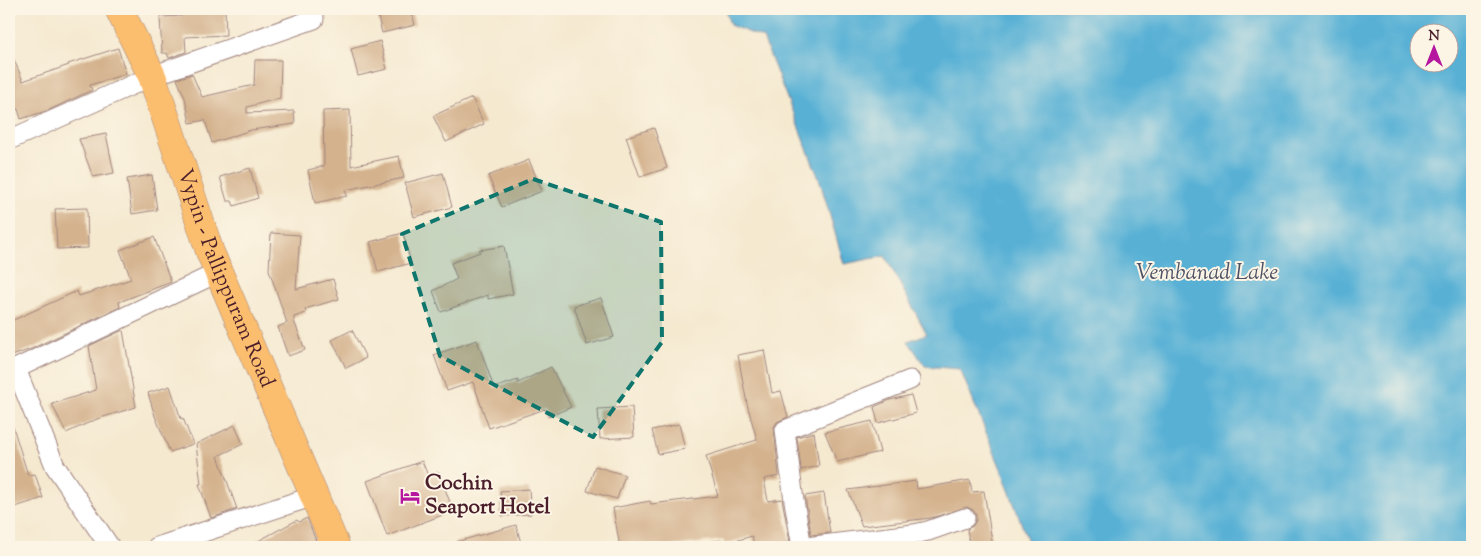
<svg xmlns="http://www.w3.org/2000/svg" width="1481" height="556" font-family="'Sorts Mill Goudy',serif">
<style>
.water{fill:#58b1d5;stroke:#516880;fill-rule:evenodd}
.building{fill:#d4b28e}
.lines{fill:none;stroke-linecap:round;stroke-linejoin:round}
.street-casing{stroke:#a0847e;stroke-width:21}
.primary-casing{stroke:#a0847e;stroke-width:29}
.street{stroke:#fff;stroke-width:19}
.primary{stroke:#fbbd6e;stroke-width:28}
.marked{fill:#0f766e;fill-opacity:0.2;stroke:#0f766e;stroke-width:4;stroke-dasharray:10 6;stroke-linejoin:round}
.labels{text-anchor:middle;dominant-baseline:central;stroke-width:4;stroke-linejoin:round;paint-order:stroke}
.street-label{font-size:21px;fill:#4a1f2b;stroke:#fcf5e5}
.poi-label{font-size:21px;font-weight:bold;fill:#4a1f2b;stroke:#fcf5e5;text-anchor:start}
.water-label{font-size:22px;font-style:italic;fill:#4f5266;stroke:#fcf5e5}
</style>
<rect width="100%" height="100%" fill="#fcf5e5"/>
<filter id="ink" filterUnits="userSpaceOnUse"><feTurbulence type="fractalNoise" baseFrequency=".02" numOctaves="2"/><feDisplacementMap in="SourceGraphic" scale="10" xChannelSelector="R" yChannelSelector="G"/><feConvolveMatrix kernelMatrix="1 2 1 2 8 2 1 2 1" color-interpolation-filters="sRGB"/></filter>
<filter id="wash" filterUnits="userSpaceOnUse"><feTurbulence type="fractalNoise" baseFrequency=".0096" numOctaves="4" result="noise"/><feDisplacementMap in="SourceGraphic" scale="20" xChannelSelector="R" yChannelSelector="G"/><feGaussianBlur stdDeviation="1.12" result="paint"/><feColorMatrix in="noise" values="0 0 0 0 0 0 0 0 0 0 0 0 0 0 0 0 0 1.4 0 .05"/><feComposite in="paint" operator="in"/></filter>
<g filter="url(#wash)">
<rect width="100%" height="100%" fill="#f5e9d0"/>
<path class="water" d="M725 9H1472V547H1030L1002 471 960 369 925 366 908 341 927 334 885 256 844 264 820 181 763 38 730 25ZM1418 32H1448V62H1418Z"/>
<g id="blocks">
<path class="building" d="M181 9H225L226 35 185 37 186 52 169 58 167 53H162L160 17 181 16Z
M376 9H411L415 25 382 33Z
M380 41 387 69 358 76 351 49Z
M9 48 23 81 69 65 68 64 118 48 126 74 90 85 92 90 49 110 21 119 18 109 9 112Z
M255 60H281L280 98 247 107V113L294 111 295 124 251 130 212 143 205 120 190 123 185 98 177 79 192 74 202 97 254 85Z
M472 98 484 124 446 142 433 116Z
M350 110 351 166 399 156 404 178 345 190 347 196 315 203 308 170 324 166 323 111Z
M654 128 667 168 640 177 626 137Z
M106 134 114 173 93 177 79 139Z
M529 160 542 191 502 207 488 176Z
M250 168 258 198 234 206 232 201H227L220 177Z
M443 173 452 207 414 217 405 183Z
M152 175 157 210 132 214 127 179Z
M87 208 88 248 57 249 55 209Z
M271 233 300 235 296 289 333 279 339 299 305 309 306 313 294 317V321L305 350 288 356 278 327 287 323 269 270Z
M403 233 411 263 378 272 370 242Z
M154 237 171 282 119 302 120 307 31 349 12 356 9 346V322L77 291 79 296 131 279 120 250Z
M504 246 513 294 488 299V295L441 312 433 291 457 279 451 263 480 252 479 250Z
M601 298 614 337 587 345 574 306Z
M123 330 136 407 97 419 66 433 52 404 96 390 89 346Z
M352 330 366 358 346 368 332 340Z
M477 340 494 388 518 380V383L551 367 571 407 548 417 545 409 489 428 473 382 447 391 434 355Z
M764 350 772 393 781 391 788 417 777 422 774 427 779 476 764 479 768 501 782 499 790 542 766 547H755L752 536 725 544 723 540 664 547H620L613 508 650 501 651 504 718 496 706 456 757 440 747 404 738 355Z
M170 386 181 419 183 418 193 444 170 452 155 416 148 393Z
M911 395 916 413 878 423 874 407 890 400Z
M632 407 634 437 600 439 598 409Z
M872 421 880 452 837 462 825 432Z
M679 424 685 449 658 454 652 430Z
M235 425 243 444 218 456 237 509 211 518 199 484H201L196 444Z
M13 427 28 475 35 474 43 498 9 509V428Z
M814 432 819 466 801 470 797 437Z
M422 461 428 476 439 472 453 511 387 536 367 481Z
M595 466 625 475 617 499 587 491Z
M970 480 972 492 984 491 993 547H970L967 529 973 526 976 520V515L973 510 967 507 931 518 862 526 848 490 916 481 917 489Z
M529 489 531 514 502 516 500 491Z
M824 493 830 533 811 535 805 496Z
M307 518 318 546 316 547H247L297 520 299 522Z
M516 525 522 547H456V542Z"/>
</g>
</g>
<g filter="url(#ink)">
<use href="#blocks" fill-opacity="0" stroke="#a0847e" stroke-width="1"/>
<g class="lines">
<defs>
<path id="street" d="M9 140 152 76 314 19
M16 369 55 466 110 547
M9 372 219 272
M157 547 314 496
M802 547 794 501 785 430 910 380
M806 547 914 534 928 531 965 518"/>
<g id="primary">
<path id="s1" d="M119 9 152 76 210 252 336 547"/>
</g>
</defs>
<use href="#street" class="street-casing"/>
<use href="#primary" class="primary-casing"/>
<use href="#street" class="street"/>
<use href="#primary" class="primary"/>
</g>
</g>
<path class="marked" d="M533 179 661 222 662 342 593 437 440 356 402 234Z"/>
<defs>
<symbol id="hotel-bare" viewBox="-9 -9 18 18"><path d="M-6-4.5h1.5V1H6V5H4.5V3h-9V5H-6ZM-4 0a1.8 1.8 0 1 1 3.6 0ZM.5 0V-2.5h3Q6-2.5 6 0Z" fill="#b5179e" stroke="#fcf5e5" stroke-width="2.5" paint-order="stroke"/></symbol>
</defs>
<g fill-rule="evenodd">
<use href="#hotel-bare" x="396" y="482" width="28" height="28"/>
</g>
<g class="labels">
<g class="street-label">
<text stroke="none"><textPath href="#s1" startOffset="290">Vypin - Pallippuram Road</textPath></text>
</g>
<g class="poi-label">
<text x="425" y="484">Cochin<tspan x="425" dy="24">Seaport Hotel</tspan></text>
</g>
<g class="water-label">
<text x="1207" y="274">Vembanad Lake</text>
</g>
</g>
<rect width="1481" height="556" fill="none" stroke="#fcf5e5" stroke-width="30"/>
<g transform="translate(1434 48)"><circle r="24" fill="#fcf5e5" stroke="#b59f9b"/>
<path d="M0-4L9 19L0 12L-9 19Z" fill="#b5179e"/>
<text y="-8" font-size="14" font-weight="bold" text-anchor="middle" fill="#4a1f2b">N</text>
</g>
</svg>
